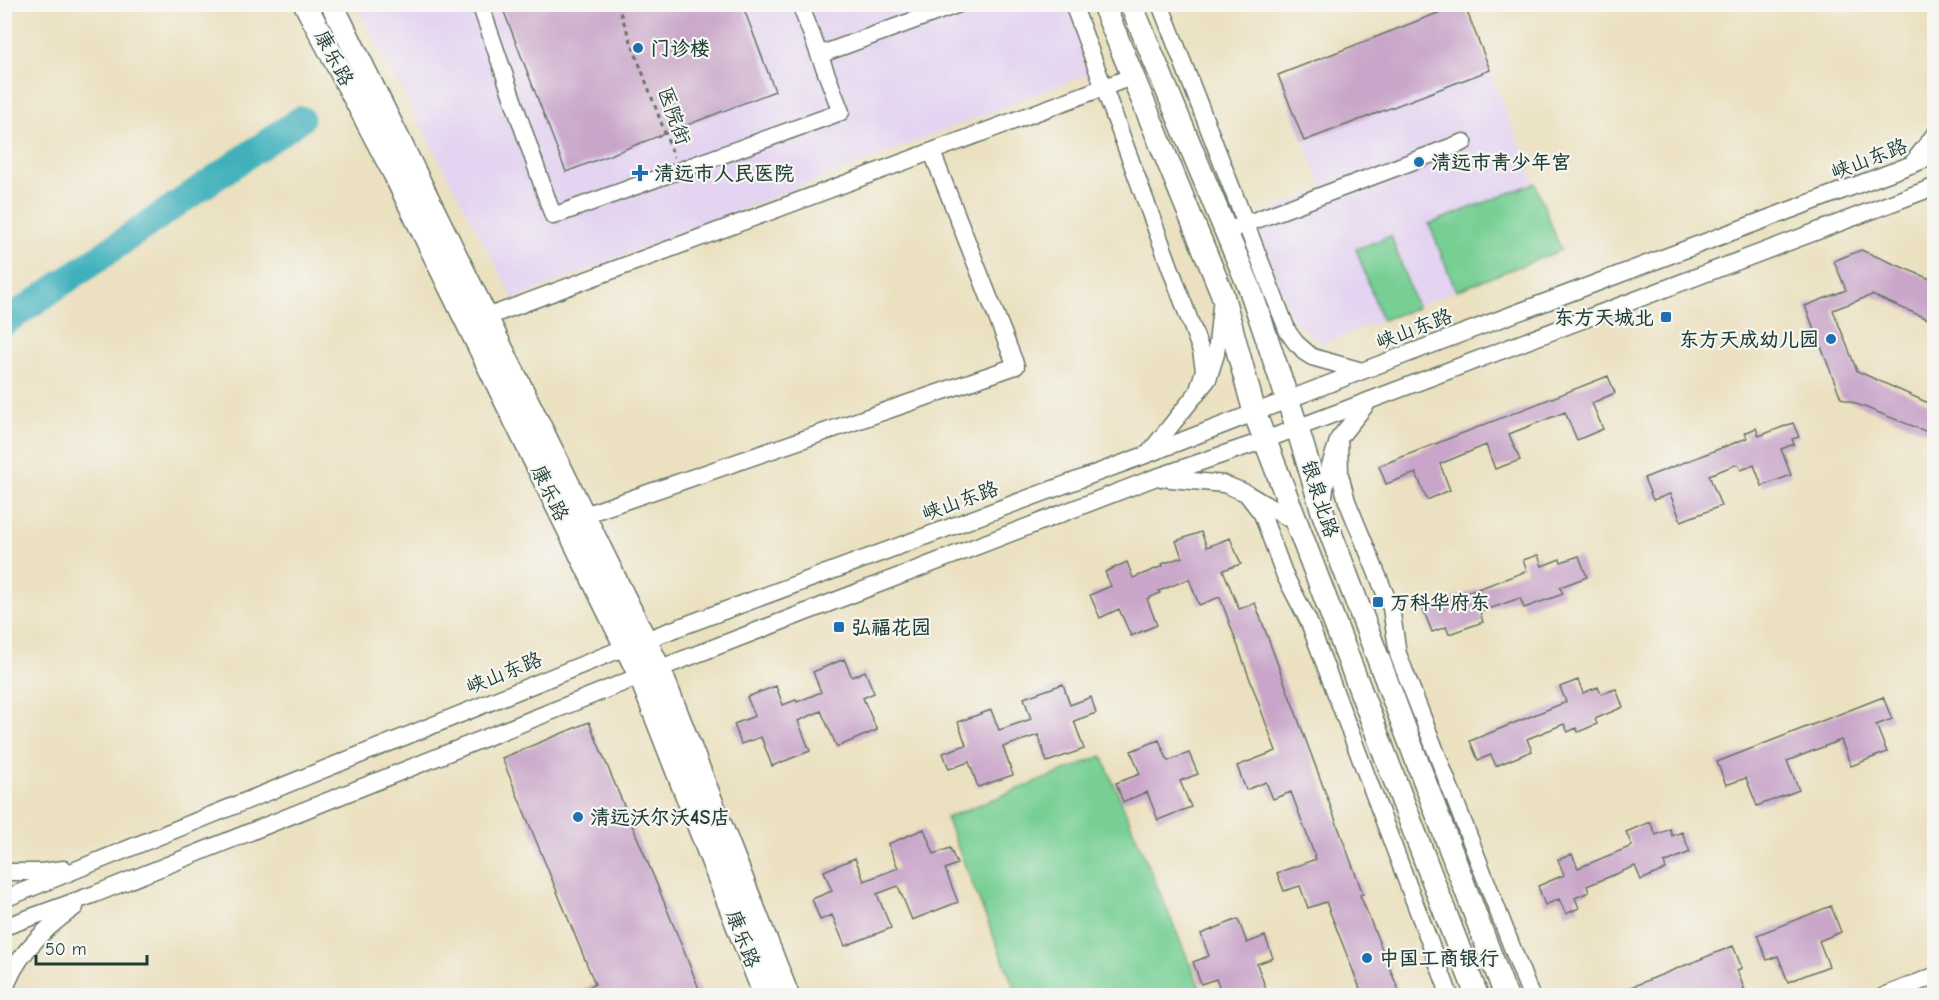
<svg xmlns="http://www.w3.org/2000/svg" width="1939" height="1000" font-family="'Comic Neue','LXGW WenKai TC',sans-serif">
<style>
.built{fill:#e4d3f1}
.green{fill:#77cf94;stroke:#4b8664;stroke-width:1.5}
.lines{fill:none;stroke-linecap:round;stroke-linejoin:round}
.river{stroke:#41b1bc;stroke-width:27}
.building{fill:#c9a6c9}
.minor-casing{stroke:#667665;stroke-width:19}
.major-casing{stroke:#667665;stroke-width:25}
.path{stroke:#667665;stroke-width:3;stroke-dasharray:4.5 4.5;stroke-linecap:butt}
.minor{stroke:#fff;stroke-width:16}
.major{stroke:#fff;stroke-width:22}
.poi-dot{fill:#1f6fb2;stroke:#f6f6f2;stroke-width:2}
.labels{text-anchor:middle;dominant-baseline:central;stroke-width:4.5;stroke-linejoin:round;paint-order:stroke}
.poi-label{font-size:20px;font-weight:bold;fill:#1f3d34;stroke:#f6f6f2;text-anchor:start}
.street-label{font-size:20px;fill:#1f3d34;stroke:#f6f6f2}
</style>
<rect width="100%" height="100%" fill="#f6f6f2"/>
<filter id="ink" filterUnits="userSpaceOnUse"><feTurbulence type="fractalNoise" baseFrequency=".0167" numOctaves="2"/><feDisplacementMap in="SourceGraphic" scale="12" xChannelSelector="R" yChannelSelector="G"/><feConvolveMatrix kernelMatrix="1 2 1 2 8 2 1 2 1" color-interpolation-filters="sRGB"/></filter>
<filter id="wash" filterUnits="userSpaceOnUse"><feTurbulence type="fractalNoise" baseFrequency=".008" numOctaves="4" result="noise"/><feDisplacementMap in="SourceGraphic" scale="24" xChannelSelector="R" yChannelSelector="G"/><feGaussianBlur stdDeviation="1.35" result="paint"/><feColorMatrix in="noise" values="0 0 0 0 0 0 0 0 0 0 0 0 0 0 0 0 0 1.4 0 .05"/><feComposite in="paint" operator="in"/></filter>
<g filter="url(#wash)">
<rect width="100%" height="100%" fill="#ebe0bf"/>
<path class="built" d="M356 5H1068L1093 72 514 299Z
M1461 5H1464L1561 250 1321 344 1293 320 1253 217 1323 189 1278 75Z"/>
<path class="green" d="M1535 183 1561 250 1456 291 1429 224Z
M1391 236 1417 308 1382 320 1356 249Z
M1102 756 1203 995H1017L946 818Z"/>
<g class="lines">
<path class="river" d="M4 323 301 119"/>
</g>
<g id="blocks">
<path class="building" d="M501 4H742L775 91 566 172Z
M1461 4H1464L1490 70 1304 141 1278 75Z
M1861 250 1935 281V322L1872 295 1833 310 1857 371 1935 406V435L1841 398 1805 306 1846 290 1834 261Z
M1608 376 1615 393 1592 403 1603 429 1577 440 1565 412 1509 434 1520 460 1495 469 1486 445 1440 464 1450 490 1427 500 1416 473 1386 484 1379 466Z
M1793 423 1799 437 1792 439 1794 444 1781 449 1791 475 1762 486 1754 465 1741 470 1738 464 1709 475 1721 506 1681 521 1670 494 1653 500 1644 478 1747 438 1745 433 1756 428 1759 436Z
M1201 532 1207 547 1230 538 1241 564 1223 570 1239 609 1255 603 1363 894 1360 895 1401 996H1363L1326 902 1308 908 1300 886 1284 891 1277 873 1316 859 1291 792 1273 799 1266 782 1246 790 1237 766 1276 751 1220 597 1199 605 1189 579 1159 591 1160 593 1147 599 1157 625 1131 636 1119 609 1100 618 1090 595 1111 586 1105 572 1127 562 1133 578 1163 566 1162 564 1182 557 1176 541Z
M1538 555 1542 566 1560 559 1561 562 1579 556 1587 577 1560 587 1563 594 1524 608 1520 598 1480 612 1483 622 1449 634 1446 627 1432 632 1423 609 1527 571 1523 560Z
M844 659 852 677 865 671 874 693 863 698 877 730 837 747 821 711 798 721 810 751 772 766 761 737 741 744 734 724 755 716 747 697 776 686 783 705 796 700 797 702 821 692 813 672Z
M1578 680 1583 693 1598 687 1601 694 1616 689 1623 707 1595 719 1597 724 1578 732 1576 728 1568 732 1564 724 1527 739 1532 751 1496 766 1491 755 1478 760 1470 741 1566 702 1560 687Z
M1063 684 1070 705 1091 697 1096 713 1074 721 1084 749 1047 762 1038 735 1003 747 1013 775 978 787 969 762 949 769 943 753 966 745 958 722 991 710 999 730 1031 719 1024 698Z
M1883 697 1892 719 1876 725 1887 752 1851 766 1841 740 1787 761 1799 790 1757 806 1746 778 1726 785 1717 762Z
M589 722 658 887 702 996H569L595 984 502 758Z
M1159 740 1168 761 1189 753 1198 774 1180 781 1191 807 1158 820 1147 792 1123 802 1116 783 1140 774 1131 751Z
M1650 822 1656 835 1670 829 1672 836 1682 832 1690 852 1664 863 1666 869 1641 880 1635 866 1587 886 1589 892 1575 898 1579 908 1566 914 1559 899 1545 905 1538 886 1564 875 1558 860 1572 854 1578 868 1632 846 1626 832Z
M924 829 934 854 950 848 957 864 945 869 958 902 912 920 898 886 877 894 891 928 845 946 832 915 820 920 812 899 832 891 824 871 855 858 864 881 898 868 888 844Z
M1831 906 1841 932 1819 941 1829 966 1788 982 1778 956 1767 960 1757 935Z
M1238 919 1247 943 1265 936 1273 958 1257 964 1266 989 1250 996H1223L1216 979 1201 984 1193 962 1209 956 1201 934Z
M1733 946 1742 968 1737 970 1747 996H1694L1692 990 1678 996H1609Z"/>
</g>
</g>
<g filter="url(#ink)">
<use href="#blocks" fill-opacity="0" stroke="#667665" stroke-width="1.5"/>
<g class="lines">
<defs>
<path id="minor" d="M480 4 553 216 841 112 800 4
M1073 4 1201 351 1204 370 1197 394
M1160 4 1288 332 1296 343 1312 357
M819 55 959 4
M1911 165 1934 135
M1235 228 1464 142
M487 317 1134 76
M1304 352 1312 357 1362 371
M1339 438 1340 475 1347 501 1391 608 1398 654 1531 996
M1149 453 1208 379 1216 354 1221 306
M1161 478 1224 484 1246 493 1296 523
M1246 493 1262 514 1285 576 1308 620 1450 996
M1323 503 1327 475 1339 438 1369 401
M584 515 1016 366 932 152
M4 872H41L64 869
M4 899 626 647 1148 454 1362 371 1934 156
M4 927 95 894 640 676 1154 478 1265 440 1934 187
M4 993C14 956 45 928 75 907
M1884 996 1934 976"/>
<path id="major" d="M305 4 394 173 640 676 765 996
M332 4 659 668 788 996
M1103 4 1222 293 1255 414 1265 440 1477 996
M1131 4 1250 289 1297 427 1323 513 1506 996"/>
</defs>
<use href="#minor" class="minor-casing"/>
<use href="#major" class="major-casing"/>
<path class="path" d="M617 4 674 157"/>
<use href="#minor" class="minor"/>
<use href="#major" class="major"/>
</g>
</g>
<g class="poi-dot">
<circle cx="638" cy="48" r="6"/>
<circle cx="1419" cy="162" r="6"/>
<path d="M637 164h6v6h6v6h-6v6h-6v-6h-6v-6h6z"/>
<rect x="1660" y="311" width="12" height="12" rx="3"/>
<circle cx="1831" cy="339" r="6"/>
<rect x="1372" y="596" width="12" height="12" rx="3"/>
<rect x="833" y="621" width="12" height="12" rx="3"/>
<circle cx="578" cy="817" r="6"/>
<circle cx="1367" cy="958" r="6"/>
</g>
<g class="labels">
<g class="poi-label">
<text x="650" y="48">门诊楼</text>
<text x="1431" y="162">清远市青少年宫</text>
<text x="654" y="173">清远市人民医院</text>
<text x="1654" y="317" text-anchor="end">东方天城北</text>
<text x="1819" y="339" text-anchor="end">东方天成幼儿园</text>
<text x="1390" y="602">万科华府东</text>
<text x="851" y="627">弘福花园</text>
<text x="590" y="817">清远沃尔沃4S店</text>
<text x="1379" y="958">中国工商银行</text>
</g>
<g class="street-label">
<text transform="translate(334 58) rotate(62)">康乐路</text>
<text transform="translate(674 116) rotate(70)">医院街</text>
<text transform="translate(1869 159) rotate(-21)">峡山东路</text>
<text transform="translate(1414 329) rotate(-21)">峡山东路</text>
<text transform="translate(550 493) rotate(64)">康乐路</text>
<text transform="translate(1320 499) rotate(72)">银泉北路</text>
<text transform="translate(960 501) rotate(-20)">峡山东路</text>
<text transform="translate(504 673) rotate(-22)">峡山东路</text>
<text transform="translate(743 939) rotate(69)">康乐路</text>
</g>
</g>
<rect width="1939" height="1000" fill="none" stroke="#f6f6f2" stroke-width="24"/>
<path d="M36 955v9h111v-9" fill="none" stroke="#1f3d34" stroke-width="3"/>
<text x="45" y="955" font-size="18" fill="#1f3d34" stroke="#f6f6f2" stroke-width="4.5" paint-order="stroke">50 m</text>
</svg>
